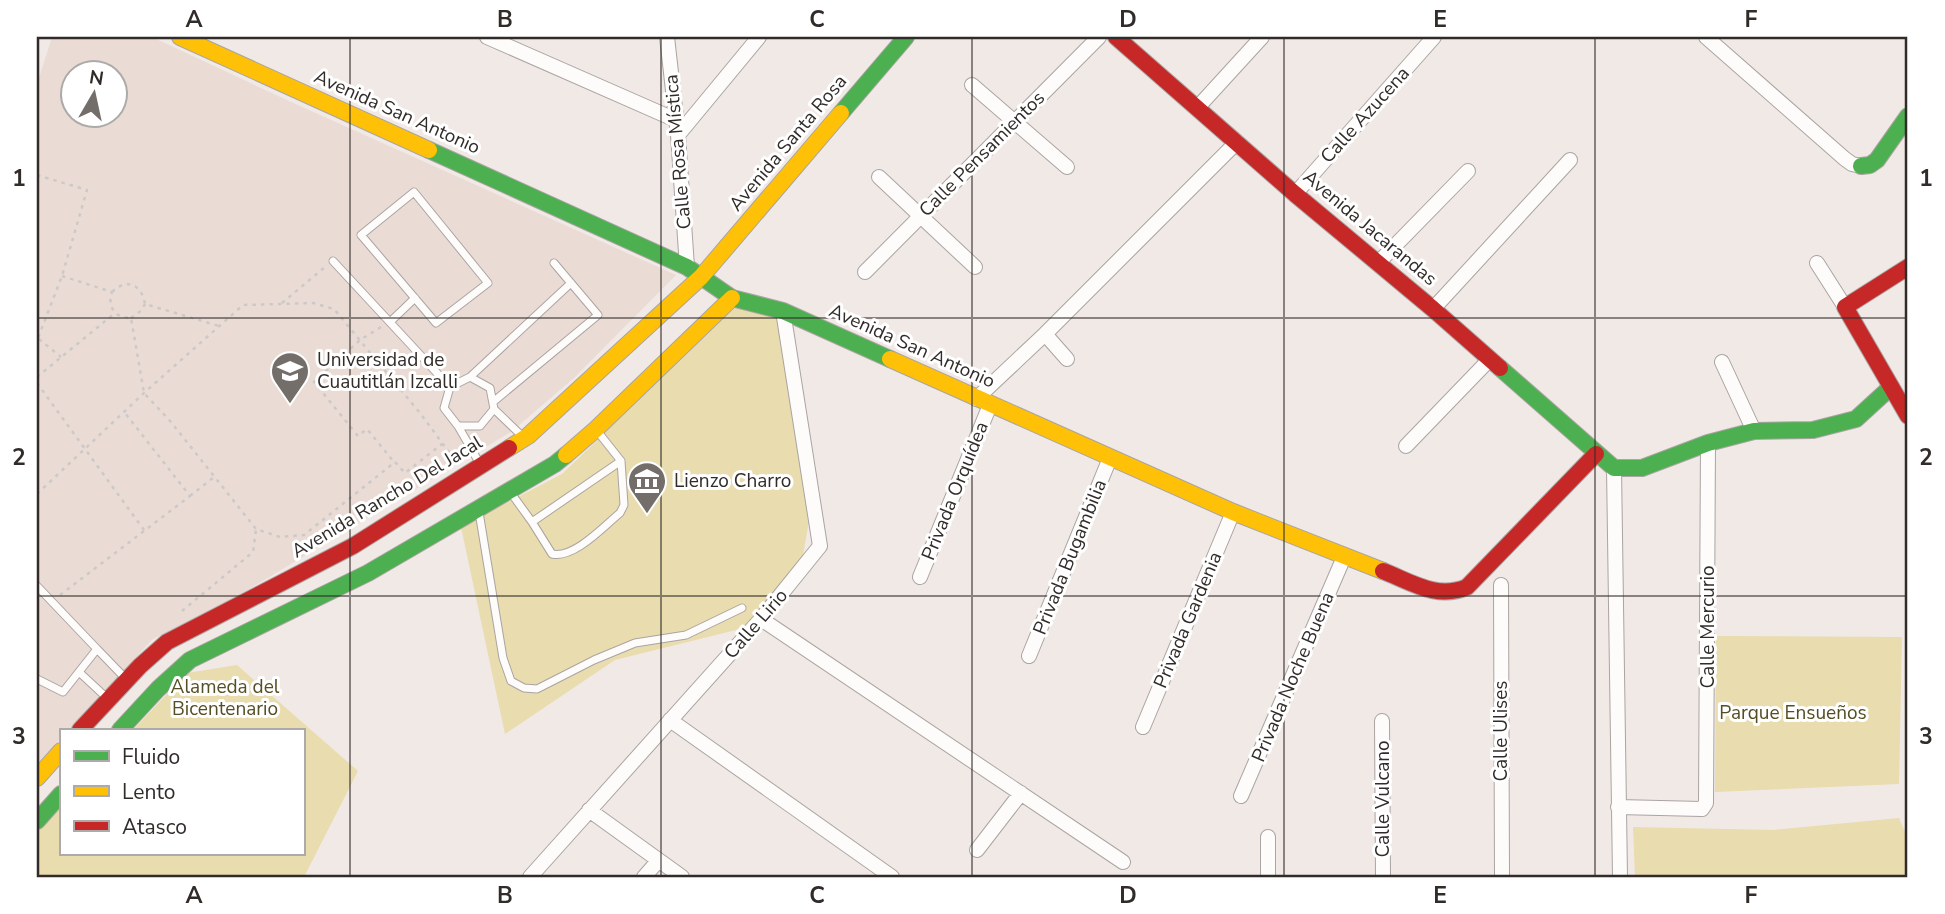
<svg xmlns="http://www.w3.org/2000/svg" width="1945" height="914" font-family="'Nunito Sans',sans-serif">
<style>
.built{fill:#eadcd5;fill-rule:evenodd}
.green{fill:#e9dcae}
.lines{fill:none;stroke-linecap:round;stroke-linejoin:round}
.lane-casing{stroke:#aaa4a2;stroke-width:9}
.street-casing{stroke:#aaa4a2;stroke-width:16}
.fast-casing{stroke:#aaa4a2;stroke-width:18}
.slow-casing{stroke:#aaa4a2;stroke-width:18}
.jam-casing{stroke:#aaa4a2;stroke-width:18}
.path{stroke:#ccc9c8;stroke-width:2.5;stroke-dasharray:3.5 5;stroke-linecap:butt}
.lane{stroke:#fdfcfb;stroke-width:7}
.street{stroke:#fdfcfb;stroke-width:14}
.fast{stroke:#4caf50;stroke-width:16}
.slow{stroke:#ffc107;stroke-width:16}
.jam{stroke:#c62828;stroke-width:16}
.grid{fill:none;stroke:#312c29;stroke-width:2;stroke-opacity:0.55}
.labels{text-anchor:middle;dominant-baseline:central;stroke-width:6;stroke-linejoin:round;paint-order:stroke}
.street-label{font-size:19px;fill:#312c29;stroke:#fff}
.poi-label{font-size:19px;fill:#312c29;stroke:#fff;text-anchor:start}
.park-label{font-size:19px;fill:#554d23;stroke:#fff}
.neatline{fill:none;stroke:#312c29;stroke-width:2.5}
.grid-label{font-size:23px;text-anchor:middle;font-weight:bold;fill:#312c29}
</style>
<rect width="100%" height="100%" fill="#f1e9e6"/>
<path class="built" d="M52 37H152L289 101 676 275 574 378 511 432 241 594 153 639 68 730H61V738L37 764V84ZM74 74H116V116H74Z"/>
<path class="green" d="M737 306 782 319 812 504 802 561 748 627 615 660 505 734 461 527 562 474Z
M1716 636 1902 637 1899 784 1715 792Z
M237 665 358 771 304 877H37V832L61 806V853H303V730H133L187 673Z
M1899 818 1908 838V877H1635L1633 827 1773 830Z"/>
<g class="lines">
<defs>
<path id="lane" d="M414 192 488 283 436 323 361 235Z
M333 261 450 387
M390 322 415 298
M470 377 490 388 494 409 480 426H458L444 408 450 387Z
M470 377 571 283
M493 402 598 315 554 263
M494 409 522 436
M458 426 480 464
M511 493 532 522 621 461 598 432
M479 512 503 658 511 681 524 688 537 689 594 660 635 643 686 635 742 608
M532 522 552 554C574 559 604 526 620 513L624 505 621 461
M37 586 97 649 63 692 37 679
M97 649 126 679
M79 672 107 698"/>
<path id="street" d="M487 37 676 120
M667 37 678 135 687 267
M1706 37 1845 159 1852 164 1861 166
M972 85 1067 167
M1198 107 1262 37
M678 135 759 37
M879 177 975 267
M1295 194 1434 37
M1378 263 1468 171
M1817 263 1845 307
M865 272 1099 37
M1433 309 1570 160
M1045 334 1067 359
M1722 362 1754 431
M976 399 1045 334 1237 142
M1406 446 1490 359
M1614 468 1620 877
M920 577 990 405
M1501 585 1502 877
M761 619 1123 862
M1029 656 1110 458
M670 720 892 877
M1382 721 1383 877
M1143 727 1233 512
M1241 796 1344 557
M1618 807 1702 809 1706 803 1708 443
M589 810 682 877
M977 850 1021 793
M530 877 761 619 820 546 783 311
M644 877 658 861
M1268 877V837"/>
<path id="fast" d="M841 113 906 37
M429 150 687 267 732 298 783 311 890 359
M1861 166 1870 165 1877 160 1908 116
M1500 368 1614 468H1642L1708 443 1754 431 1813 430 1856 419 1891 387
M120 730 158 689 190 660 368 573 555 464 566 455
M37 821 61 794"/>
<path id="slow" d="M180 37 429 150
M890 359 1233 512 1383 571
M509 448 528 436 701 277 841 113
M566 455 596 429 732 298
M37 778 61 751"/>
<path id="jam" d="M1116 37 1295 194 1433 309 1500 368
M1908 267 1845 307 1908 416
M1383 571C1411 582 1437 600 1467 587L1596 454
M80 730 140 666 167 642 353 546 509 448"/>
</defs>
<use href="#lane" class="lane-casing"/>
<use href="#street" class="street-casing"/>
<use href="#fast" class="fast-casing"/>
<use href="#slow" class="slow-casing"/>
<use href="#jam" class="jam-casing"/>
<path class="path" d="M37 175 87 190 62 276 38 338
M62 276 112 292C107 307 115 318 131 318L144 393 171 422 256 529 280 537 304 535 395 462 405 473 442 444
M112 292C127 277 142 285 145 304L219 326
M282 303 325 267
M131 318 142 310 145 304
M381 327 360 340 314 382 358 436 367 429 394 462
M39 339 61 357
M37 377 115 313
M37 383 144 530
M37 494 144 393 243 305 313 303 334 309 420 413 454 459
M190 496 214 477
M60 595 190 496 125 413
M182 611 253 552 256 529"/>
<use href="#lane" class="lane"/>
<use href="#street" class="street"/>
<use href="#fast" class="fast"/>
<use href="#slow" class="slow"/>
<use href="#jam" class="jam"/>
</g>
<path class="grid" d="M350 37V877M661 37V877M972 37V877M1284 37V877M1595 37V877M37 318H1908M37 596H1908"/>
<defs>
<symbol id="university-pin" viewBox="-11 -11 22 30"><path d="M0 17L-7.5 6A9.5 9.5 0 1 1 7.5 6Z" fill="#746e6b" stroke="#fff"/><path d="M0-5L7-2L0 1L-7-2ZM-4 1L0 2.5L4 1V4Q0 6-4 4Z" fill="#fff"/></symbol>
<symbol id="museum-pin" viewBox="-11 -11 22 30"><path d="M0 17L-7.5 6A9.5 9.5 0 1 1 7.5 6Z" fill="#746e6b" stroke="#fff"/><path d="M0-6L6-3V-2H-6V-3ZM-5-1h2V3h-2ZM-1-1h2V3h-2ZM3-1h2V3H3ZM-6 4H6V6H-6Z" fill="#fff"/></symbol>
</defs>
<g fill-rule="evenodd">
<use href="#university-pin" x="268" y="349" width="44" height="60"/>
<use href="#museum-pin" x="625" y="459" width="44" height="60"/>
</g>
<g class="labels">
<g class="street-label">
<text transform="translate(397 112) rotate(24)">Avenida San Antonio</text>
<text transform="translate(1365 115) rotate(-48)">Calle Azucena</text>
<text transform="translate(788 143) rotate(-50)">Avenida Santa Rosa</text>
<text transform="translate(678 152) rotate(-95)">Calle Rosa Mística</text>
<text transform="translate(982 154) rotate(-45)">Calle Pensamientos</text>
<text transform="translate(1370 228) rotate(40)">Avenida Jacarandas</text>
<text transform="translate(912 346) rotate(24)">Avenida San Antonio</text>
<text transform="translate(955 491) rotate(-68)">Privada Orquídea</text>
<text transform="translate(387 497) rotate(-31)">Avenida Rancho Del Jacal</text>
<text transform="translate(1070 557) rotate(-68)">Privada Bugambilia</text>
<text transform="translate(1188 620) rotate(-67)">Privada Gardenia</text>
<text transform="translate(756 624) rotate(-49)">Calle Lirio</text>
<text transform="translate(1708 627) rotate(-90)">Calle Mercurio</text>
<text transform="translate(1293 677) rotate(-67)">Privada Noche Buena</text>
<text transform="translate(1501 731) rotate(-90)">Calle Ulises</text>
<text transform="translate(1383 799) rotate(-90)">Calle Vulcano</text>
</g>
<g class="poi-label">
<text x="317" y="360">Universidad de<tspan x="317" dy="22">Cuautitlán Izcalli</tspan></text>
<text x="674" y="481">Lienzo Charro</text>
</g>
<g class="park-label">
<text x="225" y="687">Alameda del<tspan x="225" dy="22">Bicentenario</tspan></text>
<text x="1793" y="713">Parque Ensueños</text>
</g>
</g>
<rect width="1945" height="914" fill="none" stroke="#ffffff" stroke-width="77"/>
<rect x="60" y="729" width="245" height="126" fill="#ffffff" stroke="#adaba9" stroke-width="2"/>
<rect x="74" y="751" width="35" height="10" fill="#4caf50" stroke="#adaba9" stroke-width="2"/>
<text x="122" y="764" font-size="21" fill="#312c29">Fluido</text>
<rect x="74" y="786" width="35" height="10" fill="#ffc107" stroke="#adaba9" stroke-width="2"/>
<text x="122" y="799" font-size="21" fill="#312c29">Lento</text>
<rect x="74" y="821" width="35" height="10" fill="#c62828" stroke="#adaba9" stroke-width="2"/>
<text x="122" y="834" font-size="21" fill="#312c29">Atasco</text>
<g transform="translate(94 94) rotate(9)"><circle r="33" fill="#ffffff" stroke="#adaba9" stroke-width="2"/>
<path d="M0-5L12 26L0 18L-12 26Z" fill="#746e6b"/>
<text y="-10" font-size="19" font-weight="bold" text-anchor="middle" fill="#312c29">N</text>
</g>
<rect x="38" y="38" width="1868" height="838" class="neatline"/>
<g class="grid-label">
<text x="194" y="27">A</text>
<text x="505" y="27">B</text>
<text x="817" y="27">C</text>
<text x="1128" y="27">D</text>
<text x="1440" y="27">E</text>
<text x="1751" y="27">F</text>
<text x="19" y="186">1</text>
<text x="1926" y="186">1</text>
<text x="19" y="465">2</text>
<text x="1926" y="465">2</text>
<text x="19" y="744">3</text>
<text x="1926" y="744">3</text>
<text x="194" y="903">A</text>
<text x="505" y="903">B</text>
<text x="817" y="903">C</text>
<text x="1128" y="903">D</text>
<text x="1440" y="903">E</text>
<text x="1751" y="903">F</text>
</g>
</svg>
